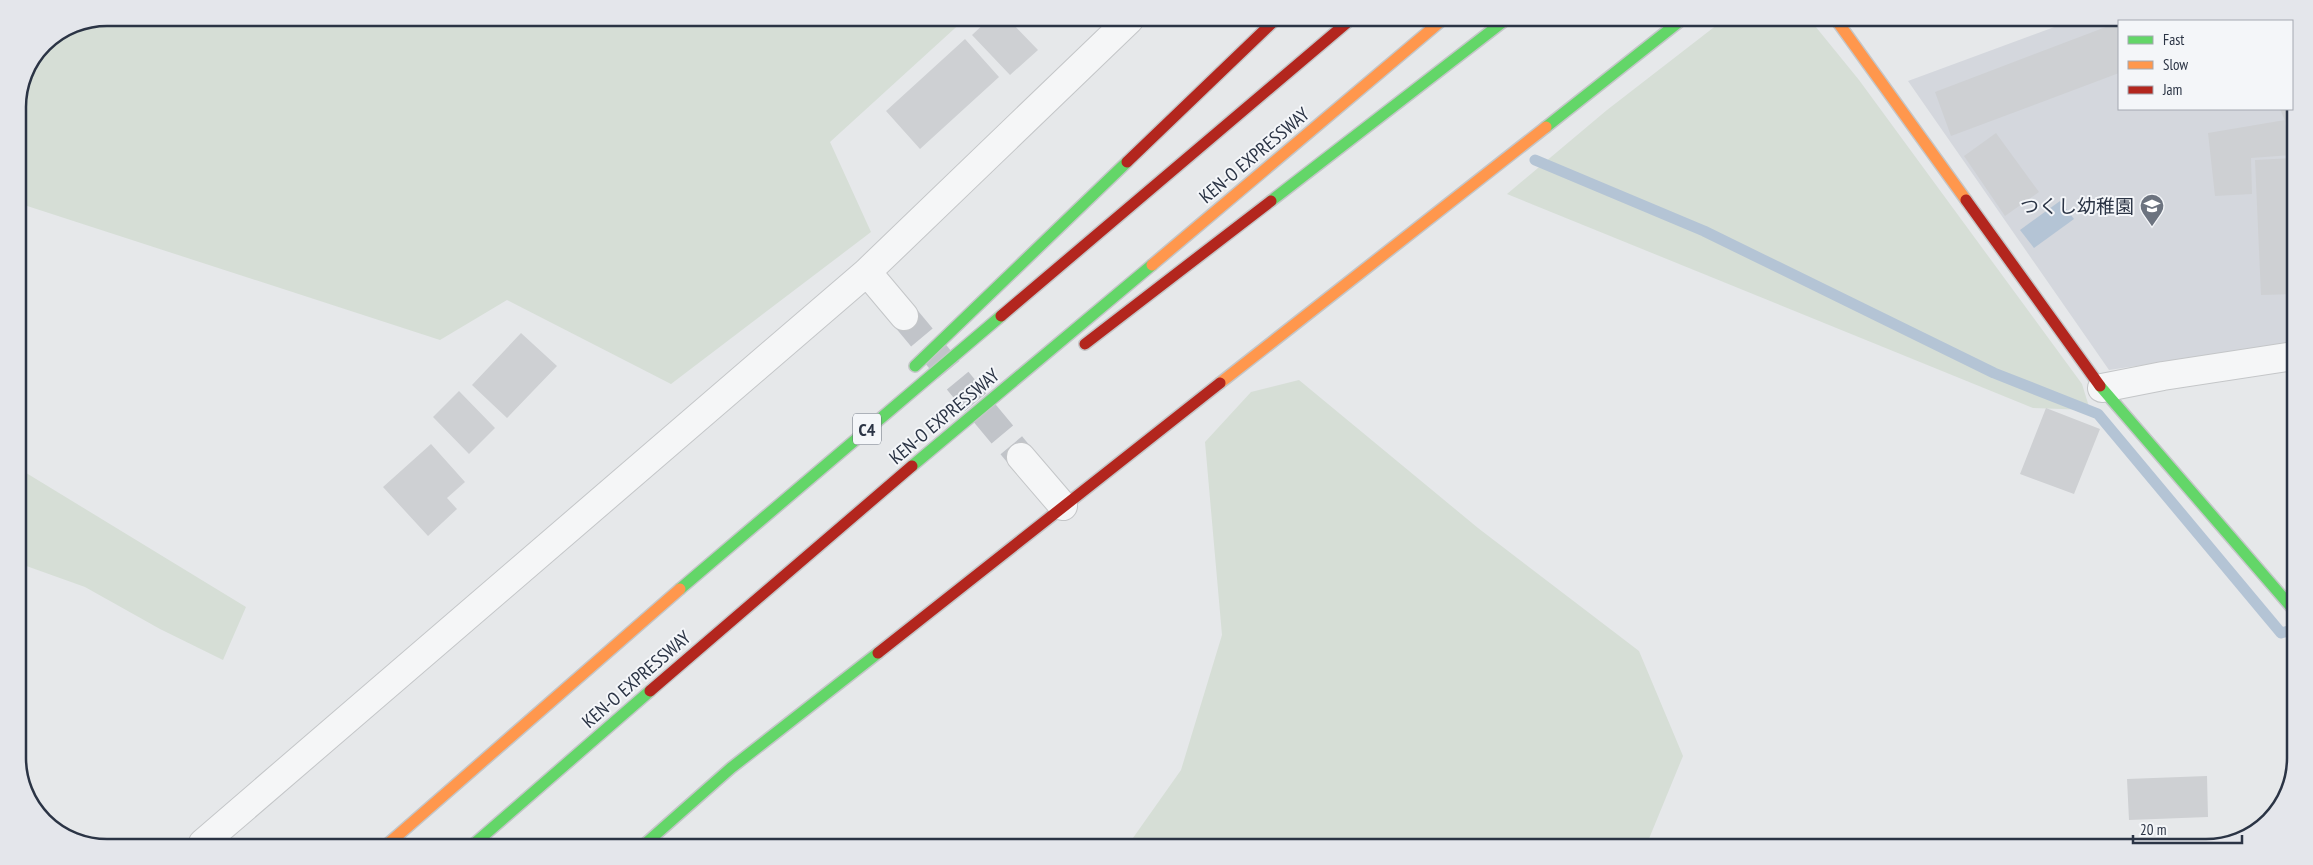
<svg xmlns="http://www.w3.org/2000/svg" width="2313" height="865" font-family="'PT Sans Narrow','Noto Sans JP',sans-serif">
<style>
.built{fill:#d4d7dd}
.green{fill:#d6ded6}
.water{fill:#b4c4d5}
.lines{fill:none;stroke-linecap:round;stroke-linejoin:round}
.stream{stroke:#b4c4d5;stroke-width:11}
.building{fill:#ced0d3}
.street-tunnel{stroke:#c1c4c9;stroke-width:28;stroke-dasharray:28 14;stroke-linecap:butt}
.street-casing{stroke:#c4c6c8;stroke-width:30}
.fast-casing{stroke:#c4c6c8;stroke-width:14}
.slow-casing{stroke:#c4c6c8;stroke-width:14}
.jam-casing{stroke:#c4c6c8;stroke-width:14}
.street{stroke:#f5f6f7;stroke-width:28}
.fast{stroke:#63d668;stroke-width:11}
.slow{stroke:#ff974d;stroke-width:11}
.jam{stroke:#b3261e;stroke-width:11}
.labels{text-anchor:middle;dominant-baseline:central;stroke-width:4;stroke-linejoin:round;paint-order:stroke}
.shield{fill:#f4f6f9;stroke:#676e7b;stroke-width:1}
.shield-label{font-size:18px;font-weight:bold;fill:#2b3445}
.street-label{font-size:19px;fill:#2b3445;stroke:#f4f6f9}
.poi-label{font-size:19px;fill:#2b3445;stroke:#f4f6f9;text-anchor:end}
.rim{fill:none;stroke:#2b3445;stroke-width:2.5}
</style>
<rect width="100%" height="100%" fill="#e6e8ea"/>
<path class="built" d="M2068 22H2119V109H2292V92L2295 101 2294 346 2278 345 2109 370 1908 81Z"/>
<path class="green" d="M108 18 965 19 830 142 871 232 671 384 507 300 440 340 18 203V102L44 44 73 24Z
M1722 21H1811L1859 80 2082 384 2090 410 2033 408 1507 194 1607 110Z
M1299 380 1478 528 1639 651 1683 756 1646 846 1128 845 1181 770 1222 635 1205 442 1251 392Z
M18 468 246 607 223 660 160 629 85 587 18 563Z"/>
<path class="water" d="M2060 201 2074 219 2034 248 2020 230Z"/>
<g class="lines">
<path class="stream" d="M1535 160 1704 231 1994 373 2098 414 2281 633 2292 630"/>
</g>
<path class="building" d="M988 20H1009L1038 50 1010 75 972 35Z
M2119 22V73L1951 136 1935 92Z
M965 39 999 77 920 149 886 111Z
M2292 92 2295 101V144L2280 109H2292Z
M2285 120 2290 155 2251 158 2252 194 2215 196 2208 133Z
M1996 133 2039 192 2005 216 1964 156Z
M2295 158 2294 294 2261 295 2255 160Z
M521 333 557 366 507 418 472 385Z
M459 391 495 428 469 454 433 417Z
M2046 408 2100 429 2074 494 2020 474Z
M431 444 465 482 447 498 457 509 428 536 383 487Z
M2207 776 2208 817 2129 820 2127 779Z"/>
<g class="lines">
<path class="street-tunnel" d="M904 316 1021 457"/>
<defs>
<path id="street" d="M867 272 904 316
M2102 388 2163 376 2294 356
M1021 457 1063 506
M203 843 867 272 1129 20"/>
<path id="fast" d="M1546 127 1680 21
M1271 201 1504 21
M915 366 1127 162
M2100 386 2292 608
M912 466 1152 265
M680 589 1001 316
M474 844 650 691
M645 844 731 768 878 653"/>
<path id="slow" d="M1837 21 1966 200
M1152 265 1441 21
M1220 383 1546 127
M389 843 680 589"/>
<path id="jam" d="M1127 162 1275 20
M1966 200 2100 386
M1001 316 1350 20
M1085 344 1271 201
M878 653 1220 383
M650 691 912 466"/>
</defs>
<use href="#street" class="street-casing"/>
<use href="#fast" class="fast-casing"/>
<use href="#slow" class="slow-casing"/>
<use href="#jam" class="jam-casing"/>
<use href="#street" class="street"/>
<use href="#fast" class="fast"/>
<use href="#slow" class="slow"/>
<use href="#jam" class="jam"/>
</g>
<defs>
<symbol id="school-pin" viewBox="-11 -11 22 30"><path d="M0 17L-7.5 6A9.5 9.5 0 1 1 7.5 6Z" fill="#6c737f" stroke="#f4f6f9"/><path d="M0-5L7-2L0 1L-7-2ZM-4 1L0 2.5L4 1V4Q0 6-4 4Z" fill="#fff"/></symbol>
</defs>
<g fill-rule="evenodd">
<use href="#school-pin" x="2138" y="192" width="28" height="38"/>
</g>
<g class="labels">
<rect class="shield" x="853" y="413.5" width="28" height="31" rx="4"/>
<g class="shield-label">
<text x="867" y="429">C4</text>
</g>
<g class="street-label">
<text transform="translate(1254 155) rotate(-40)">KEN-O EXPRESSWAY</text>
<text transform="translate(944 416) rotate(-40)">KEN-O EXPRESSWAY</text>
<text transform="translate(636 679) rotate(-41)">KEN-O EXPRESSWAY</text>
</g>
<g class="poi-label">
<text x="2134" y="206">つくし幼稚園</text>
</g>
</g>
<path d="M0 0H2313V865H0ZM107 26H2206A81 81 0 0 1 2287 107V758A81 81 0 0 1 2206 839H107A81 81 0 0 1 26 758V107A81 81 0 0 1 107 26Z" fill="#e4e6eb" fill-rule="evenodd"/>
<path class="rim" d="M107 26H2206A81 81 0 0 1 2287 107V758A81 81 0 0 1 2206 839H107A81 81 0 0 1 26 758V107A81 81 0 0 1 107 26Z"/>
<rect x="2118" y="20" width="175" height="90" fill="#f4f6f9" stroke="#a4a8b1"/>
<rect x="2128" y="36" width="25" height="8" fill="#63d668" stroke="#a4a8b1"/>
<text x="2163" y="45" font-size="15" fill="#2b3445">Fast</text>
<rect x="2128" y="61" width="25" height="8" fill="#ff974d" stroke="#a4a8b1"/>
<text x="2163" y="70" font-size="15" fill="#2b3445">Slow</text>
<rect x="2128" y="86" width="25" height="8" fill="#b3261e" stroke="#a4a8b1"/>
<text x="2163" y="95" font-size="15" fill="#2b3445">Jam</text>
<path d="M2133 835v8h109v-8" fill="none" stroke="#2b3445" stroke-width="2.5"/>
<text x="2140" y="835" font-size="15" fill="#2b3445" stroke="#f4f6f9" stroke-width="4" paint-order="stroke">20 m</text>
</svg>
